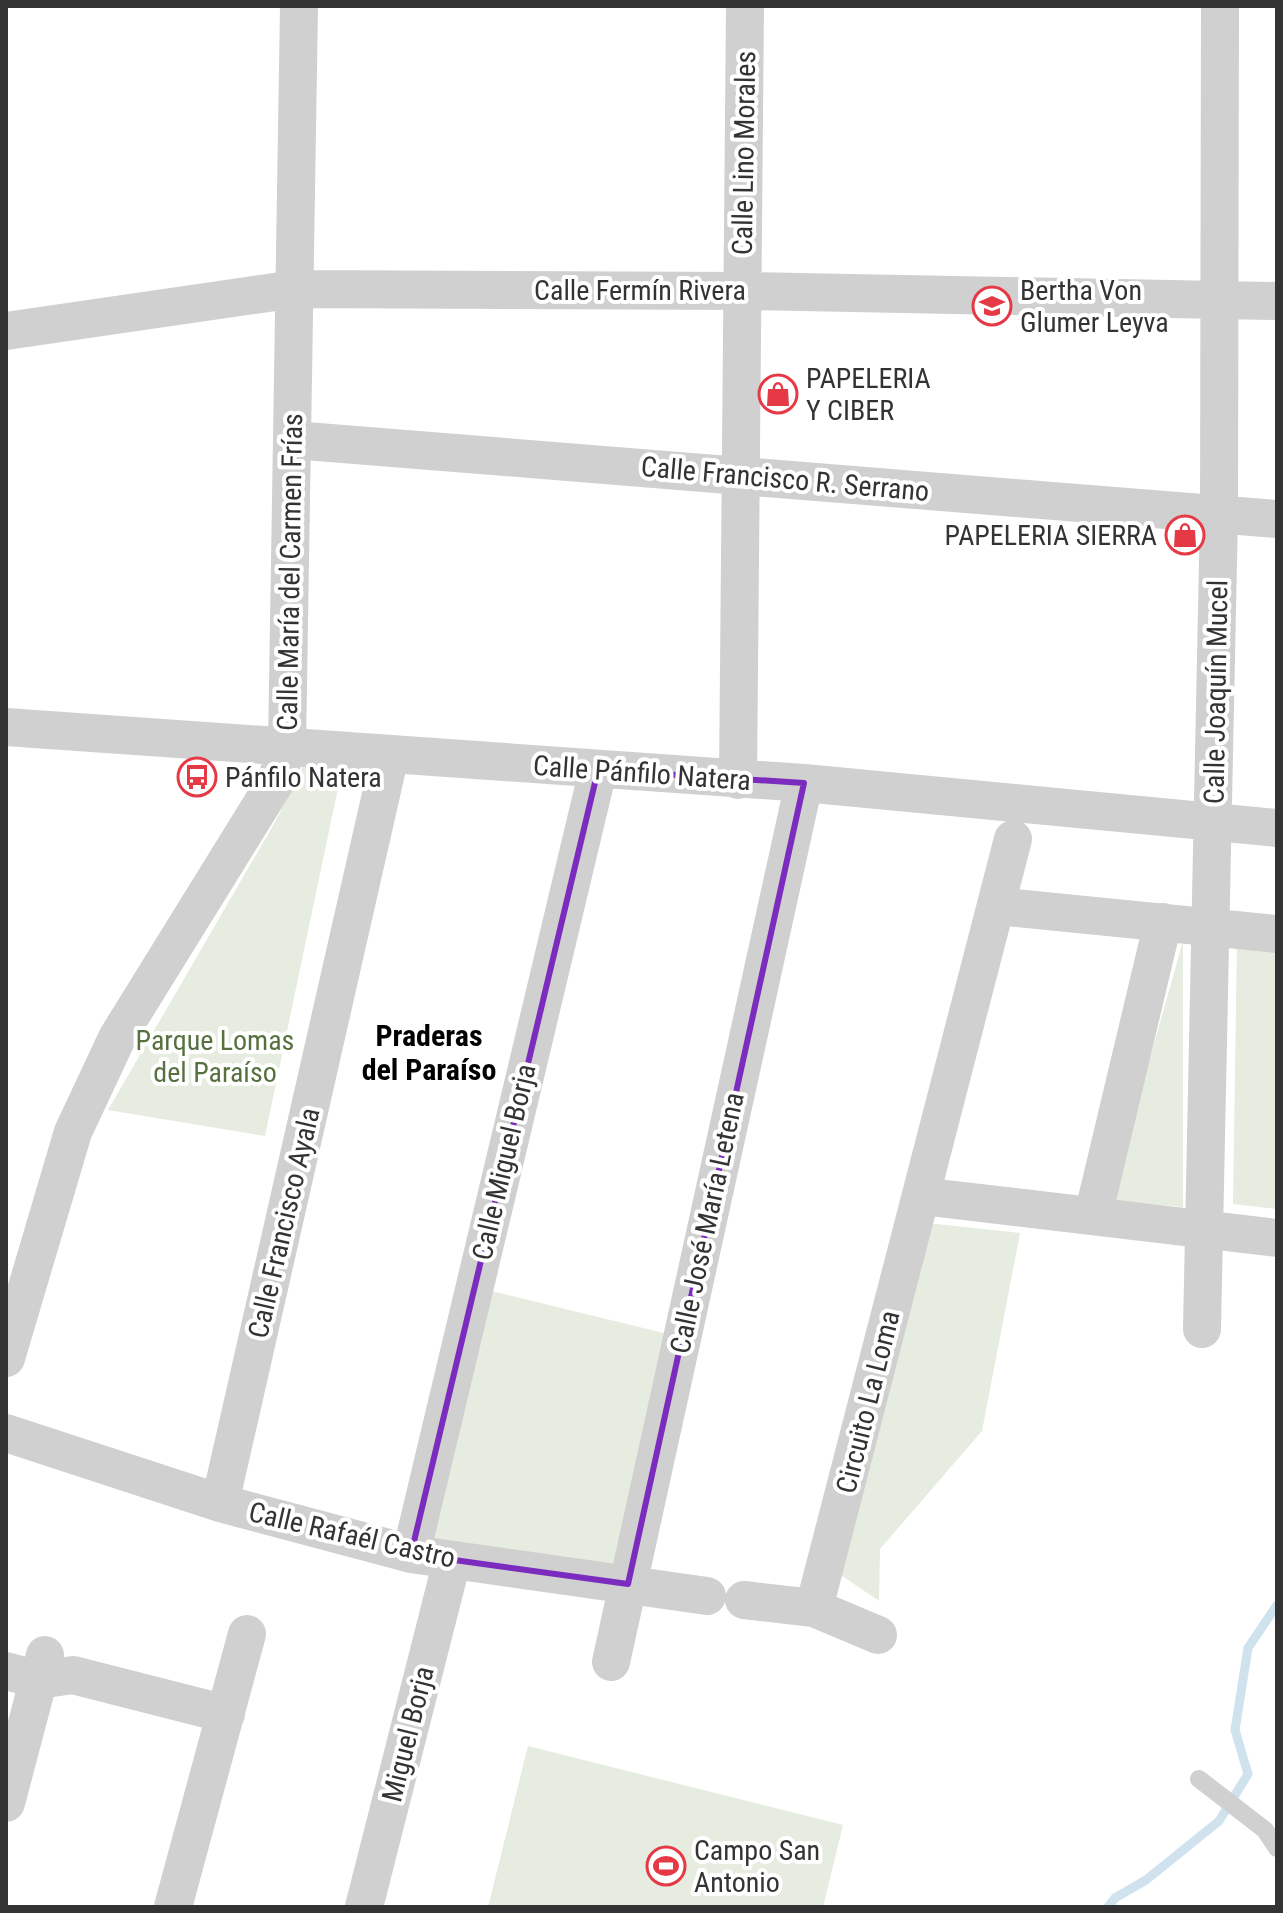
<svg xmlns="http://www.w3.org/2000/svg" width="1283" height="1913" font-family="'Roboto Condensed',sans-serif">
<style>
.green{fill:#e6ecdf}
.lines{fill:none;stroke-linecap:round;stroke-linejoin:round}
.stream{stroke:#cfe2ee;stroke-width:9}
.service{stroke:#d0d0d0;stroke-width:18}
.minor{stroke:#d0d0d0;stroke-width:38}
.marked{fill:none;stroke:#7b2cbf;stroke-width:6;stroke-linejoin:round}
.labels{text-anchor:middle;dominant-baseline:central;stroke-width:8;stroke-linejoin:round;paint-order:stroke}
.street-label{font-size:28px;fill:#333;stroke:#fff}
.poi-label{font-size:28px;fill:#333;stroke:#fff;text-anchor:start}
.park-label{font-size:28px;fill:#56703f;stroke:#fff}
.neighbourhood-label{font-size:30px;font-weight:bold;fill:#000;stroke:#fff}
</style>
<rect width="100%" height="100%" fill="#fff"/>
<path class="green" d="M305 762 342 769 265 1136 108 1110 275 822Z
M1237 940 1277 944V1209L1233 1204Z
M1183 941V1207L1110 1200Z
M927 1223 1020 1233 982 1431 880 1549 879 1601 835 1571Z
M479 1288 680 1337 625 1579 418 1554Z
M528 1746 843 1825 823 1907H488Z"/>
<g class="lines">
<path class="stream" d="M1108 1907 1115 1898 1146 1880 1219 1821 1248 1774 1235 1730 1248 1648 1277 1605"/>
<path class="service" d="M1199 1779 1265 1830 1277 1848"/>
<path class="minor" d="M6 331 295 289 743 291 1277 301
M293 440 1277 519
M6 727 804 783 1277 828
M738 780 745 6
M996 906 1277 934
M921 1196 1277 1238
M1093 1216 1163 922
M1202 1329 1219 514 1220 6
M6 1358 73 1132 117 1038 276 781 287 747 299 6
M6 1433 220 1503 411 1554 707 1596
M220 1503 390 755
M411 1554 598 770
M744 1600 814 1608 878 1635
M814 1608 1013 839
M611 1662 804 783
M6 1671 39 1680 73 1675 226 1714
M6 1803 45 1655
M173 1907 247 1634
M364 1907 452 1561"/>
</g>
<path class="marked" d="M598 770 804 783 628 1584 411 1554Z"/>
<defs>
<symbol id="school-ring" viewBox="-11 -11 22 22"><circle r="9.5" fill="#fff" stroke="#e63946" stroke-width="1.5"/><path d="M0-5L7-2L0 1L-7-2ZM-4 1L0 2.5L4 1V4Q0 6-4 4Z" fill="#e63946"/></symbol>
<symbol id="shop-ring" viewBox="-11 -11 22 22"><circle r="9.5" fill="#fff" stroke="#e63946" stroke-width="1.5"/><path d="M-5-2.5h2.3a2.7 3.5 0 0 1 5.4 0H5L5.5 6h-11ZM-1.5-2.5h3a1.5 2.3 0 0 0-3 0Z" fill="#e63946"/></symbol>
<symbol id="bus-ring" viewBox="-11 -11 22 22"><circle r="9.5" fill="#fff" stroke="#e63946" stroke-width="1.5"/><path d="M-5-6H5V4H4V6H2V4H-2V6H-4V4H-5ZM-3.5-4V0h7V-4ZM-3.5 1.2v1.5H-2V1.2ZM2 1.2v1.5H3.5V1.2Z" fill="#e63946"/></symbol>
<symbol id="stadium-ring" viewBox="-11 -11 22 22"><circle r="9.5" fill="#fff" stroke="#e63946" stroke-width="1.5"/><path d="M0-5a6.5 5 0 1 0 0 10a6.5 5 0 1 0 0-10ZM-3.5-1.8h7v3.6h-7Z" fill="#e63946"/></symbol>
</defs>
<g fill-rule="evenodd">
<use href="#school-ring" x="970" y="284" width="44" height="44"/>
<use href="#shop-ring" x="756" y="372" width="44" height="44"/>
<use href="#shop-ring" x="1163" y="513" width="44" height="44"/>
<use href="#bus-ring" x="175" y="755" width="44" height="44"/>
<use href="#stadium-ring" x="644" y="1844" width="44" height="44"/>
</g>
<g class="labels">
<g class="street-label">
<text transform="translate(744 153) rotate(-89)">Calle Lino Morales</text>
<text x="640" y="290">Calle Fermín Rivera</text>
<text transform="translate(785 479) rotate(5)">Calle Francisco R. Serrano</text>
<text transform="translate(290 572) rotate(-89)">Calle María del Carmen Frías</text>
<text transform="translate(1216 692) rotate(-89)">Calle Joaquín Mucel</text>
<text transform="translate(642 773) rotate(4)">Calle Pánfilo Natera</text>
<text transform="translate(504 1162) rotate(-77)">Calle Miguel Borja</text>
<text transform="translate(284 1223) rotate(-77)">Calle Francisco Ayala</text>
<text transform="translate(707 1223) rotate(-78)">Calle José María Letena</text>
<text transform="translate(868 1402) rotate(-76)">Circuito La Loma</text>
<text transform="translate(352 1535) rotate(13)">Calle Rafaél Castro</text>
<text transform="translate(408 1734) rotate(-76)">Miguel Borja</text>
</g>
<g class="poi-label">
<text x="1020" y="290">Bertha Von<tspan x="1020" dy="32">Glumer Leyva</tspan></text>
<text x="806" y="378">PAPELERIA<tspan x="806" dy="32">Y CIBER</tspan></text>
<text x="1157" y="535" text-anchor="end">PAPELERIA SIERRA</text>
<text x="225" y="777">Pánfilo Natera</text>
<text x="694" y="1850">Campo San<tspan x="694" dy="32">Antonio</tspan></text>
</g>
<g class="park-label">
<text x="215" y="1040">Parque Lomas<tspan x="215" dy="32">del Paraíso</tspan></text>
</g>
<g class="neighbourhood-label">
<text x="429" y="1035">Praderas<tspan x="429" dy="34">del Paraíso</tspan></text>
</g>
</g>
<rect width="1283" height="1913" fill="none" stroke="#333333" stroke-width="16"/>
</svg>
